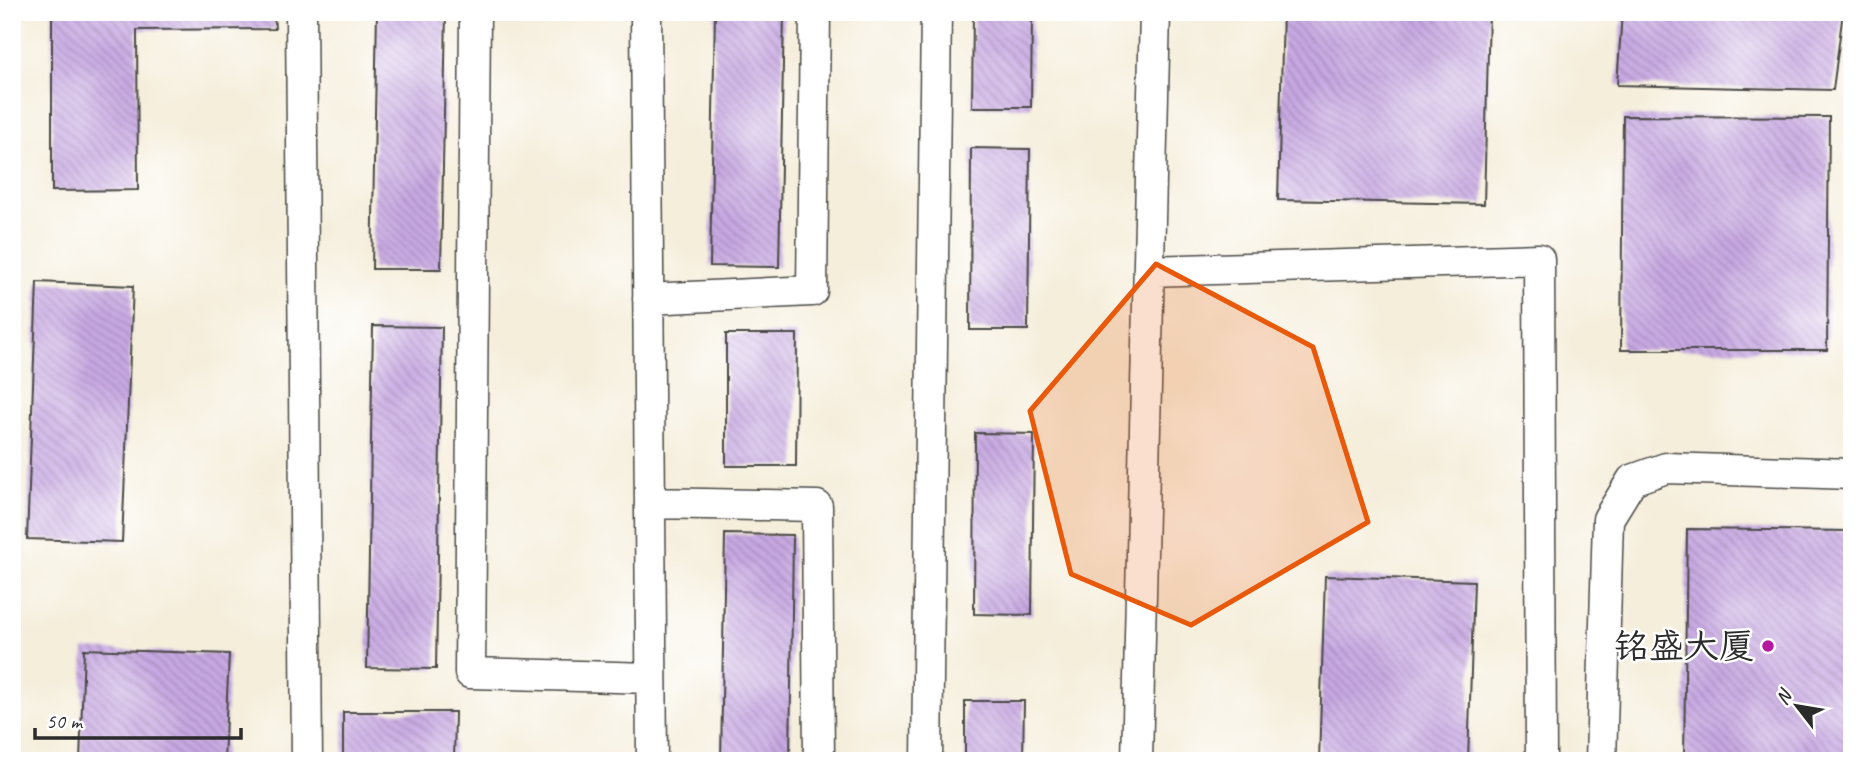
<svg xmlns="http://www.w3.org/2000/svg" width="1864" height="773" font-family="Caveat,'LXGW WenKai TC',sans-serif">
<style>
.building{fill:url(#building-back-hatch)}
.lines{fill:none;stroke-linecap:round;stroke-linejoin:round}
.minor-casing{stroke:#494845;stroke-width:33}
.minor{stroke:#fff;stroke-width:30}
.marked{fill:#e8590c;fill-opacity:0.2;stroke:#e8590c;stroke-width:5;stroke-linejoin:round}
.poi-dot{fill:#b5179e;stroke:#fff;stroke-width:2.5}
.labels{text-anchor:middle;dominant-baseline:central;stroke-width:5;stroke-linejoin:round;paint-order:stroke}
.poi-label{font-size:35px;fill:#2b2b2b;stroke:#fff;text-anchor:end}
</style>
<defs>
<pattern id="building-back-hatch" width="6" height="6" patternUnits="userSpaceOnUse" patternTransform="scale(1.75)"><rect width="6" height="6" fill="#c8a9e3"/><path d="M-1 5l2 2M0 0l6 6M5-1l2 2" fill="none" stroke="#a38ab8"/></pattern>
</defs>
<rect width="100%" height="100%" fill="#fff"/>
<filter id="ink" filterUnits="userSpaceOnUse"><feTurbulence type="fractalNoise" baseFrequency=".0143" numOctaves="2"/><feDisplacementMap in="SourceGraphic" scale="14" xChannelSelector="R" yChannelSelector="G"/><feConvolveMatrix kernelMatrix="1 2 1 2 8 2 1 2 1" color-interpolation-filters="sRGB"/></filter>
<filter id="wash" filterUnits="userSpaceOnUse"><feTurbulence type="fractalNoise" baseFrequency=".00686" numOctaves="4" result="noise"/><feDisplacementMap in="SourceGraphic" scale="28" xChannelSelector="R" yChannelSelector="G"/><feGaussianBlur stdDeviation="1.57" result="paint"/><feColorMatrix in="noise" values="0 0 0 0 0 0 0 0 0 0 0 0 0 0 0 0 0 1.4 0 .05"/><feComposite in="paint" operator="in"/></filter>
<g filter="url(#wash)">
<rect width="100%" height="100%" fill="#f5eedb"/>
<g id="blocks">
<path class="building" d="M52 12H274L275 29 137 30 138 190 52 191Z
M377 12H446L441 269H372Z
M715 12H784L779 267 710 266Z
M973 12H1032L1031 107H972Z
M1283 12H1489L1484 204 1278 200Z
M1622 12H1843L1833 90 1617 85Z
M1623 116 1829 117 1827 350H1621Z
M971 148 1030 149 1028 330H970Z
M37 282 133 286 122 542 27 539Z
M373 326 442 327 436 669 367 668Z
M726 334H797L796 466H726Z
M975 433 1034 434 1032 615 974 614Z
M1687 529 1852 531V761H1684Z
M725 534 793 535 790 761H721Z
M1325 576 1474 581 1468 761H1319Z
M84 649 229 654 224 761H80Z
M965 701H1024L1023 761H965Z
M343 712H455L454 761H343Z"/>
</g>
</g>
<g filter="url(#ink)">
<use href="#blocks" fill-opacity="0" stroke="#494845" stroke-width="2"/>
<g class="lines">
<defs>
<path id="minor" d="M301 12 307 761
M475 12 470 673 651 678
M646 12 652 761
M1149 271 1539 259 1541 761
M648 299 812 291 815 12
M650 503 817 506 819 761
M927 761 936 12
M1137 761 1155 12
M1601 761 1608 519 1632 480 1666 468 1852 474"/>
</defs>
<use href="#minor" class="minor-casing"/>
<use href="#minor" class="minor"/>
</g>
</g>
<path class="marked" d="M1156 264 1313 347 1368 522 1191 625 1071 574 1030 411Z"/>
<circle class="poi-dot" cx="1768" cy="646" r="7"/>
<g class="labels">
<g class="poi-label">
<text x="1754" y="646">铭盛大厦</text>
</g>
</g>
<rect width="1864" height="773" fill="none" stroke="#fff" stroke-width="42"/>
<g transform="translate(1797 706) rotate(301)" stroke="#ffffff" stroke-width="5" paint-order="stroke">
<path d="M0-5L12 26L0 18L-12 26Z" fill="#2b2b2b"/>
<text y="-10" font-size="19" font-weight="bold" text-anchor="middle" fill="#2b2b2b">N</text>
</g>
<path d="M35 728v10h206v-10" fill="none" stroke="#2b2b2b" stroke-width="3.5"/>
<text x="46" y="728" font-size="21" fill="#2b2b2b" stroke="#ffffff" stroke-width="5" paint-order="stroke">50 m</text>
</svg>
